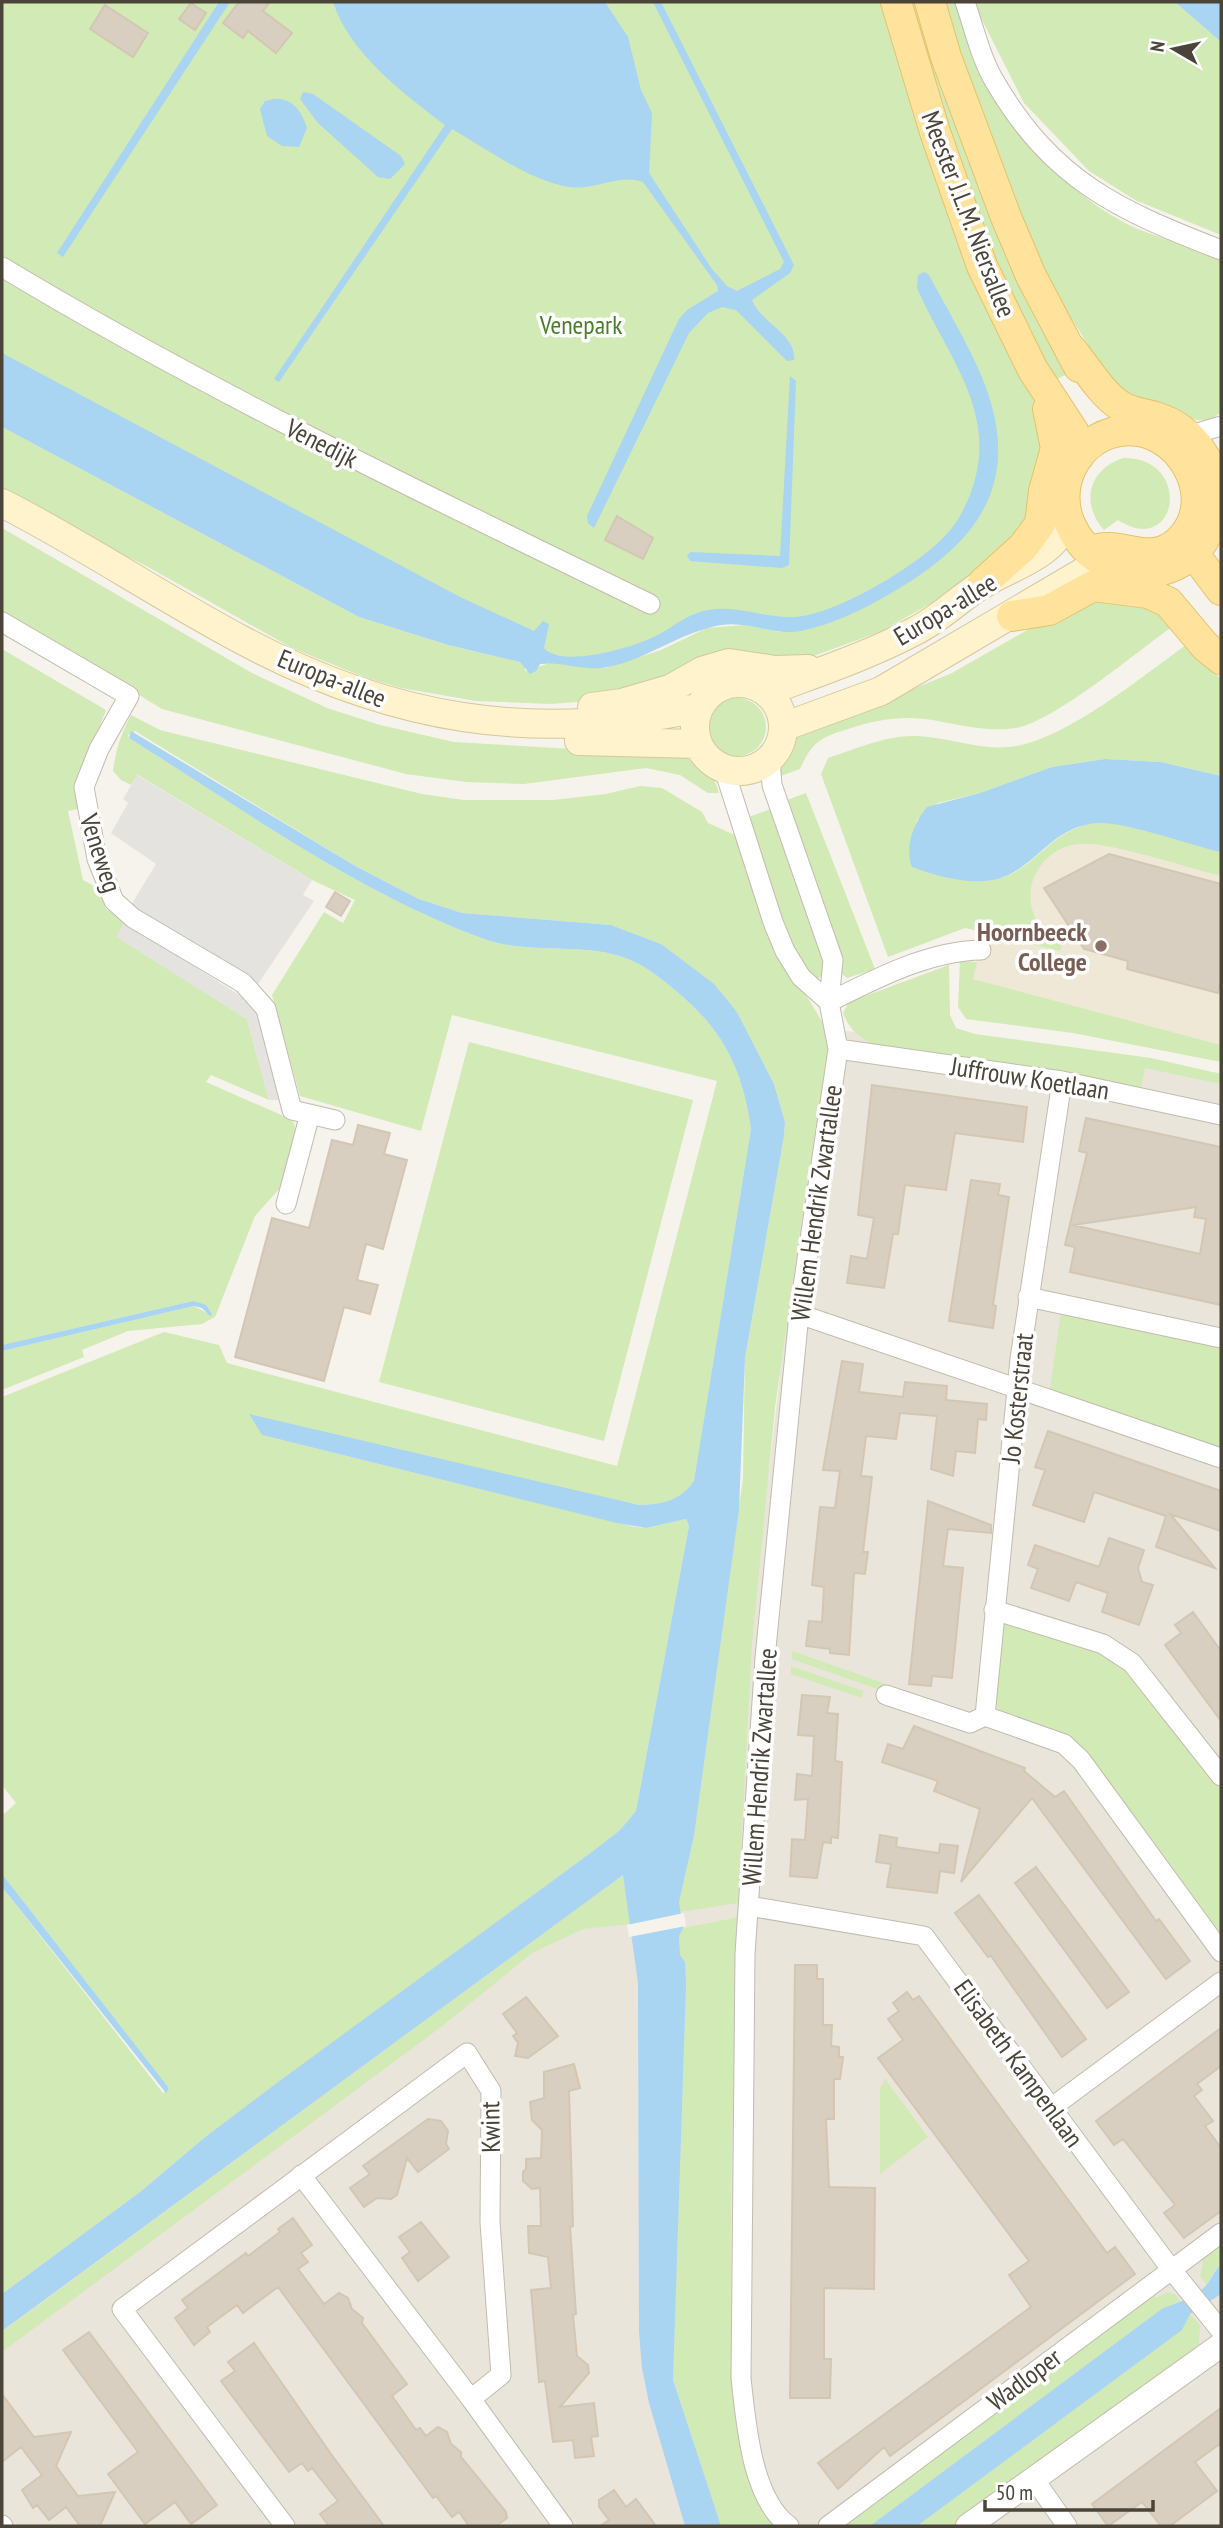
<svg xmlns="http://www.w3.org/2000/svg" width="1223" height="2528" font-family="'PT Sans Narrow',sans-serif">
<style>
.residential{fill:#eae5da}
.education{fill:#efe8d6}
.green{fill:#d2eab5}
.parking{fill:#e5e3e0}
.water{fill:#a9d4f2}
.pier{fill:#f6f3ec}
.building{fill:#d8cfc1;stroke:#d3c7b4;stroke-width:2;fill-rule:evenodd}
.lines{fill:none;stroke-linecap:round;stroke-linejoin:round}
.minor-casing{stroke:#c2bbae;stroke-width:21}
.tertiary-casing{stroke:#c2bbae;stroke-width:26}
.secondary-casing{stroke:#d6c79b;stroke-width:30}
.primary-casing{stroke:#e6c16a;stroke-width:32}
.minor{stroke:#fff;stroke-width:19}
.tertiary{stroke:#fff;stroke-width:24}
.secondary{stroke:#fff3cd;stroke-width:28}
.primary{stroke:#ffe39c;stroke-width:30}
.education-dot{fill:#8d6e63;stroke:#fff;stroke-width:2.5}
.labels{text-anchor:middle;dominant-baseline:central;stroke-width:7;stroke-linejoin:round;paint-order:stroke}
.street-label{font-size:26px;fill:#4b4439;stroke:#fff}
.park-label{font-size:26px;fill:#4a7f2a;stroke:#fff}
.education-label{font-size:26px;font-weight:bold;fill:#785e54;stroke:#fff;text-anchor:end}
</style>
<rect width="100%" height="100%" fill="#f6f3ec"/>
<path class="residential" d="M820 1028 1221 1073V2526H2V2313L588 1879H722Z"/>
<path class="education" d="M1064 834 1221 852V1045L972 979 984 931Z"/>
<path class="green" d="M2 2H889C906 69 920 138 944 203 969 272 1005 337 1038 402L1046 428 1032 511 1000 553 949 593 882 631 800 661 686 674 588 701 551 704 476 701 401 688 364 677 292 648 150 568 2 494V427L359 617 448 645 520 662 525 665V671L550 663 606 668 661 650 707 628 744 625 780 632 826 619 721 614 588 661 533 651 2 401Z
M902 2H922L1069 373 1055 380 993 262Z
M945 2H955C983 94 1040 178 1127 224 1156 239 1193 243 1221 261V412C1217 415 1212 420 1207 420 1187 423 1129 399 1114 386L1051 286 1027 236 967 75Z
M973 2H1175L1221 42V235L1135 200 1089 171 1024 103Z
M1123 458C1194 457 1178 559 1118 520L1104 530C1080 503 1089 469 1123 458Z
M2 528 252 673 327 708 380 725 454 742 678 755C701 763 712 769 719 793H708L680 775 646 768 524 784 466 782 406 774 162 709 2 612Z
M1085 597 1154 607 1173 626C1138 651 1055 721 1016 728 985 733 955 723 925 719 899 716 876 720 851 728 822 737 813 740 800 769L778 777 785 753 796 737 952 673Z
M1186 645 1221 679V776L1161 762 1105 759 1052 767 980 793 938 803 917 820 909 854C933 873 935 876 966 877 978 878 992 881 1004 877 1038 865 1052 829 1095 823 1125 820 1190 844 1221 852V876C1188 868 1109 841 1079 844 1050 846 1026 874 1031 904 1034 921 1045 938 1062 945L1060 951 965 928 888 957 821 774 828 758C856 749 886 735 916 736 951 737 981 752 1016 746 1069 737 1141 677 1186 645Z
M2 649 106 710C91 750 80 763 83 808L68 811 83 880 98 888 106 909 124 922 117 937 247 1019 269 1100 211 1075 206 1082 286 1117 294 1123 296 1132 280 1188 255 1216 215 1317 202 1324 128 1331 82 1350 84 1357 2 1390V1351L194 1306 211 1315 193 1301 2 1345Z
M708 727a29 29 0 1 1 58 0a29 29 0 1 1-58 0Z
M131 715 160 730 422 794 464 800H553L606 794 640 786 662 788 702 812 708 823 737 836 763 924 823 1023 829 1062 808 1176 775 1408 752 1644 738 1903 680 1912 679 1902 694 1835 743 1478 745 1358 784 1136 785 1122 774 1084 737 1012 661 944 611 925 462 913 419 899 357 867 135 731 128 735 129 738C244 810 356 892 484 939 537 958 599 936 649 970 711 1015 740 1051 751 1129L694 1482C680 1501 663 1504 639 1505L262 1435 635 1527 646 1528 686 1519 689 1526 636 1811 620 1830 593 1851 204 2138 140 2192 2 2294V1887L163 2093 169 2088 2 1874V1812L4 1814 16 1803 2 1785V1397L164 1332 219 1345 227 1363 617 1466 717 1081 452 1015 421 1131 300 1096 272 995 324 912 343 923 355 900 312 880 138 775 131 785 121 780 113 771C116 749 121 734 131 715Z
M806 793 875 969 847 978 839 972 784 801Z
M774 808 826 972 817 980 803 969 779 914 746 818Z
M960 961 977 962 973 979 1221 1045V1062L1073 1033 966 1019 958 1007Z
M949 965 950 1015 956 1028 975 1034 1151 1058 1221 1074V1084L1145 1068 1141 1088 1044 1068 873 1044C858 1037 849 1029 843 1013L849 1002Z
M469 1042 693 1100 604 1441 379 1382Z
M1061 1312 1221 1347V1448L1050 1389Z
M1006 1624H1013L1112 1658 1132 1669 1221 1790V1937L1077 1742 1005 1716 993 1701 1000 1630Z
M792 1651 889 1685 886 1692 792 1659Z
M791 1666 863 1691 862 1698 791 1674Z
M623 1875 630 1924 583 1929 532 1953 441 2027 2 2352V2332Z
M739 1917C736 2039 729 2161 731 2284 731 2348 731 2418 748 2480 754 2498 763 2511 774 2526H721L673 2380 686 1986 680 1955 679 1936 683 1928Z
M885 2079 928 2137 880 2174V2088Z
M1221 2244V2265L1214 2271 1207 2285 1200 2276 1203 2263 1201 2259Z
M1168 2292 1176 2295 1181 2303 1163 2308 870 2526H842L1154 2294 1156 2298Z
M1190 2314 1200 2325 1199 2345 953 2526H917L1182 2330Z"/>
<path class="parking" d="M137 775 312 880 303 895 314 901 258 984 131 905 156 864 111 833 128 803 123 799Z
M124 922 258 1007 281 1100H269L247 1019 116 937Z"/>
<path class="water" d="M219 2H230L63 257 57 253Z
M333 2H605L628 37 641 90 652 113 649 173 712 269 727 286 737 291 780 269 784 262 653 2H661L794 265 790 273 752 300C760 322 797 335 794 360L787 361 736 310 722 307 708 313 689 333 594 528 588 523 587 516 679 319 687 310 718 291 717 285 643 182C619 173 595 191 569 187 528 180 487 149 452 129L279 382 274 379 445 125C403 93 350 54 333 2Z
M1175 2H1221V42Z
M303 92 313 94 401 156 405 164 390 179 378 177 318 123 300 99Z
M274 99C292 97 302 112 307 128L299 147 282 146 267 136 260 109 265 101Z
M924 272 929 275C952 319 989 376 996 425 1010 509 954 557 888 595 860 611 833 624 801 631 774 636 749 621 722 625 682 631 648 659 608 667 585 672 563 661 540 664L536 671 530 674 520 662 448 645 359 617 2 427V353L460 597 534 631 543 621 549 624 544 648C563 669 633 647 656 636 670 629 682 618 697 613 731 601 759 618 792 617 833 617 917 566 945 536 956 525 964 510 970 495 1001 414 948 359 917 288L918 275Z
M790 376 796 381 789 565 782 568 690 561 687 555 691 552 780 556Z
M131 731 357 867 419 899 462 913 611 925 661 944 714 984 737 1012 774 1084 785 1122 784 1136 745 1358 739 1510 694 1836 679 1902 683 1928 679 1936 680 1955 685 1962 686 1986 673 2380 721 2526H685L649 2403 642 2368 639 2332 638 1983 623 1875 2 2331V2294L140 2192 204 2138 281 2080 593 1851 620 1830 636 1811 689 1526 686 1519 646 1528 617 1523 262 1435 249 1414 639 1505C663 1504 680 1501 694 1481L751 1129C740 1051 711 1015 649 970 599 936 537 958 484 939 356 892 244 810 129 738Z
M1105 759 1161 762 1221 776V852C1191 845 1124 821 1097 823 1053 827 1039 862 1006 876 978 888 939 877 912 867 904 848 914 822 927 807L980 793 1052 767Z
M193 1301 206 1305 212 1314 210 1316 202 1308 194 1306 2 1351V1345Z
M2 1874 169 2088 166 2093 2 1887Z
M1221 2265V2294L1190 2314 1182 2330 917 2526H870L1163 2308C1178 2303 1199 2296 1208 2283 1213 2276 1214 2271 1221 2265Z"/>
<path class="pier" d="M684 1913 686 1926 629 1937 627 1925Z"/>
<path class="building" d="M239 2H270L263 11 292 33 276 53 248 31 243 38 223 23Z
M191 3 206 13 195 30 179 19Z
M105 5 148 33 133 57 90 29Z
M617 516 653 538 643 559 605 540Z
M1109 854 1221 884V981L1218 993 1127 969 1128 961 1084 949 1044 888Z
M335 892 350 901 341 916 326 907Z
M872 1085 1027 1107 1023 1142 955 1133 946 1190 905 1185 898 1234H893L884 1288 847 1283 851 1256 867 1259 874 1218 858 1215Z
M1086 1118 1221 1147V1305L1070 1272 1075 1247 1065 1245 1087 1153 1079 1151ZM1196 1207 1194 1217 1206 1219 1200 1254 1073 1225Z
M358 1125 390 1133 384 1154 407 1160 383 1249 366 1244 357 1280 378 1285 370 1314 344 1307 324 1381 235 1357 272 1218 309 1228 332 1140 353 1145Z
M971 1180 1000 1184 998 1195 1009 1197 993 1305 996 1306 993 1328 949 1321Z
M842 1361 863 1364 859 1392 903 1397 905 1382 947 1386 946 1400 987 1404 986 1420 978 1419 975 1453 956 1451 953 1476 931 1469 937 1416 900 1413 896 1439 866 1436 861 1476 872 1477 863 1552H868L865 1574 854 1573 849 1655 830 1653V1649L806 1646 809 1621 822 1622 824 1587 812 1585 820 1507 835 1508 840 1471 823 1470Z
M1048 1431 1221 1491V1531L1170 1514 1215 1568 1156 1547 1166 1516 1094 1492 1084 1522 1033 1505 1045 1470 1035 1467Z
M928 1501 991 1525V1533L948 1529 943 1566 963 1568 952 1678 932 1676 931 1686 909 1684Z
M1109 1538 1144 1550 1138 1568 1142 1582 1153 1585 1139 1625 1102 1612 1108 1593 1076 1582 1069 1601 1031 1588 1038 1569 1028 1565 1035 1545 1099 1567Z
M1193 1612 1221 1651V1721L1165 1645 1181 1633 1175 1625Z
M802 1695 830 1697 827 1713 838 1714 835 1761 842 1762 838 1838 831 1837V1843L823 1842 817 1878 790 1876 792 1839 805 1840 808 1799 795 1800 797 1774 812 1776 814 1736 798 1735Z
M914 1726 1025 1768 1024 1771 1055 1797 1064 1791 1156 1921 1159 1919 1190 1961 1166 1979 1032 1798 961 1882 980 1809 934 1791 938 1781 882 1762 888 1744 903 1749Z
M880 1835 897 1838 896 1847 939 1853 940 1844 958 1846 954 1873 940 1871 937 1893 887 1887 891 1864 876 1862Z
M1036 1867 1129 1992 1107 2008 1015 1883Z
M979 1895 1086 2039 1062 2057 991 1956 988 1957 955 1913Z
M795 1965H817V1979H823V2025H832L831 2046 839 2047V2057H843L840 2079H834V2119H826L829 2187 875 2188 874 2289 824 2288V2359H831L830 2398H790Z
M907 1992 913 2000 919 1996 1107 2253 1115 2247 1135 2274 890 2456 884 2447 838 2489 818 2463 1031 2307 1009 2275 1029 2261 878 2058 903 2040 888 2019 899 2011 893 2003Z
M526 1997 558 2036 528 2058 515 2056 518 2043 513 2036 517 2033 503 2014Z
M1221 2028V2066L1197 2084 1202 2090 1194 2096 1213 2121 1205 2126 1221 2148V2211L1184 2238 1164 2213 1175 2205 1123 2139 1114 2145 1096 2121Z
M574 2064 580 2088 569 2091 573 2226 570 2227 576 2314 573 2315 577 2356 588 2365 589 2373 560 2407 594 2403 598 2436 591 2437 594 2456 575 2458 573 2440 553 2442 545 2381 539 2382 531 2290 551 2288 548 2257 529 2253 528 2226H541L540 2188 532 2189 523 2181V2172L526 2169V2159L541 2158 542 2130 532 2120 530 2102 544 2098V2072Z
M428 2119 441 2121 448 2131 446 2144 449 2149 418 2172 407 2158 397 2195 391 2199 377 2198 364 2207 350 2188 370 2174 363 2166Z
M293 2218 312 2245 301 2253 308 2262 298 2269 324 2304 339 2293 348 2298 352 2309 363 2318 362 2323 407 2384 392 2396 416 2430 420 2428 426 2436 438 2427 447 2432 451 2444 461 2452V2457L506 2512 507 2518 496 2526H469L459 2512 452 2517 436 2496 433 2498 278 2287 243 2313 237 2305 207 2327 210 2332 194 2345 175 2318 188 2308 182 2300 246 2253 248 2256 280 2232 278 2229Z
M421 2222 449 2257 418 2281 402 2258 410 2252 399 2237Z
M89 2332 217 2505 191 2524 175 2502 145 2524 108 2474 138 2452 63 2350Z
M254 2343 331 2454 384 2526H329L320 2514 338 2501 312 2468 308 2471 302 2463 289 2472 221 2381 235 2371 228 2362Z
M2 2394 34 2437 71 2432 56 2466 78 2496 115 2492 100 2526H80L66 2507 49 2520 37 2505 33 2508 22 2490 42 2475 21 2447 2 2462Z
M1221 2408V2443L1195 2462 1217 2491 1170 2526H1161L1142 2502 1108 2526 1092 2504Z
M614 2490 626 2507 636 2499 656 2526H600L609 2520 599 2507V2500Z"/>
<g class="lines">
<defs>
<path id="minor" d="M965 2C974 28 981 59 995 82 1053 181 1118 210 1221 250
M2 267C211 393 431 497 650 604
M1187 436 1221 426
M2 622 129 696 99 749 84 787 97 859 114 901 133 918 243 983 266 1009 292 1110 335 1120
M770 759 772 785 833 960 829 1002 838 1049 799 1314 765 1658 745 1954 741 2378C746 2422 751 2498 789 2526
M724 769 773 922 785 951 801 977 829 1002
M829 1002C875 979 928 951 981 950
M838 1049 1062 1081 1221 1115
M286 1204 310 1114
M1028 1297 1221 1338
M799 1314 1221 1458
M994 1610 1103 1644 1132 1663 1221 1776
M886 1695 970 1723 985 1716 1064 1744 1081 1760 1221 1952
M985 1716 1020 1359 1062 1081
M749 1906 924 1936 1171 2269 1221 2331
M1051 2108 1221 1982
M301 2175 471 2399 563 2526
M1034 2479 1067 2526
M2 2525 3 2526
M285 2526 122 2309 467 2053 491 2091 490 2222 501 2375 471 2399
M828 2526 1221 2233"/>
<path id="tertiary" d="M968 2526 1221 2345"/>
<path id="secondary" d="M2 503C84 545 161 597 242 640 391 720 532 743 698 708
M695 727a44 44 0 1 1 88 0a44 44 0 1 1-88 0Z
M766 692C816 673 868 656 915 631 939 619 959 599 981 585 1011 566 1056 556 1067 518
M592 707 622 703 670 689 702 671 729 663 775 670 808 669
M783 727 881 691 1095 565H1107
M579 741 697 744"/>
<path id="primary" d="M896 2 935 132 982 266 1033 370 1073 431 1079 456
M930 2 946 57 1006 217 1031 276 1079 367
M1071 349C1086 367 1100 392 1119 405 1130 413 1143 413 1155 417 1193 428 1219 466 1215 506 1206 587 1101 595 1070 524 1053 484 1077 438 1120 431 1178 422 1223 499 1179 541 1147 570 1120 537 1089 552
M1188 537 1194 554 1221 590
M983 583 1023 547 1040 524 1044 491 1056 448 1048 409
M1012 616 1049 610 1093 586 1148 593 1168 602 1205 646 1221 659"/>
</defs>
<use href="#minor" class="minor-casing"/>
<use href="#tertiary" class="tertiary-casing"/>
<use href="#secondary" class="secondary-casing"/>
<use href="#primary" class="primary-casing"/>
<use href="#minor" class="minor"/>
<use href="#tertiary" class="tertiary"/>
<use href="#secondary" class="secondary"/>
<use href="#primary" class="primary"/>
</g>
<circle class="education-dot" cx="1101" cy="946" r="7"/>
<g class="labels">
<g class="street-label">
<text transform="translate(969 214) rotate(69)">Meester J.L.M. Niersallee</text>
<text transform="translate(322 443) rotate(27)">Venedijk</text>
<text transform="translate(945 609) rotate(-31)">Europa-allee</text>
<text transform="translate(332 678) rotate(22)">Europa-allee</text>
<text transform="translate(101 853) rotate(72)">Veneweg</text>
<text transform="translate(1030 1078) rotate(9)">Juffrouw Koetlaan</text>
<text transform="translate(816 1203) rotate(-82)">Willem Hendrik Zwartallee</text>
<text transform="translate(1017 1398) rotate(-84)">Jo Kosterstraat</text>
<text transform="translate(759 1767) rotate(-86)">Willem Hendrik Zwartallee</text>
<text transform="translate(1019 2063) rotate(54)">Elisabeth Kampenlaan</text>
<text transform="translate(490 2127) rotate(-91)">Kwint</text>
<text transform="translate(1024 2379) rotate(-37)">Wadloper</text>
</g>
<g class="park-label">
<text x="581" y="324">Venepark</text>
</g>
<g class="education-label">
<text x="1087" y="931">Hoornbeeck<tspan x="1087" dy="30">College</tspan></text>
</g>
</g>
<rect width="1223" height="2528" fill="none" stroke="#4b4439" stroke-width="7"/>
<g transform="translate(1174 49) rotate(279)" stroke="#ffffff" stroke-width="5" paint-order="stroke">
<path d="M0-5L12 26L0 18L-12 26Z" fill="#4b4439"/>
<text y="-10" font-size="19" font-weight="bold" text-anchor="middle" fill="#4b4439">N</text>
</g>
<path d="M985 2500v10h168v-10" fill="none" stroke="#4b4439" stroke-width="3.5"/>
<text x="996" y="2500" font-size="21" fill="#4b4439" stroke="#ffffff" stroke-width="5" paint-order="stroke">50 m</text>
</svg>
